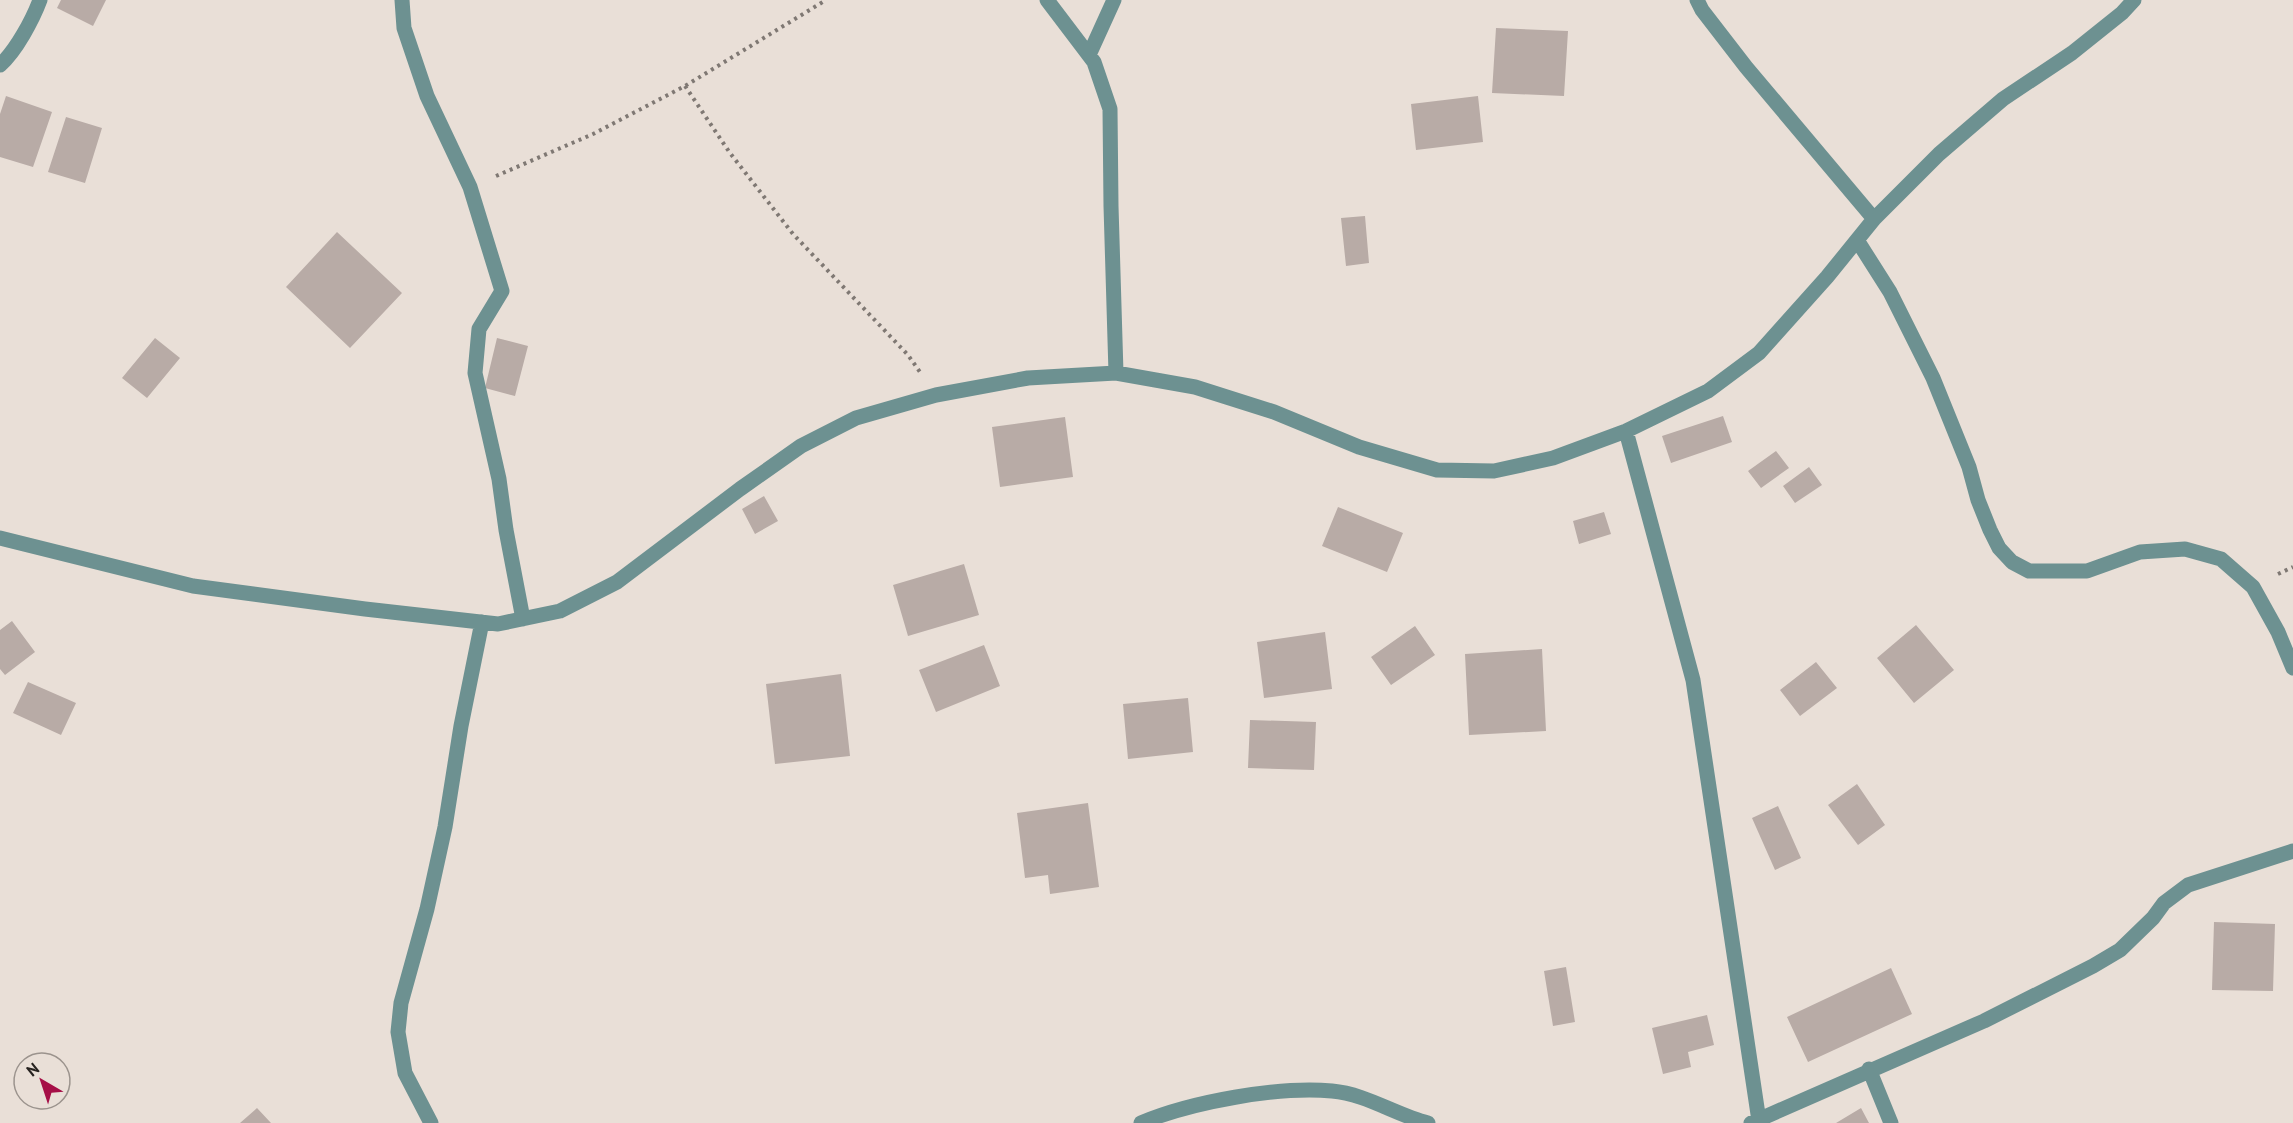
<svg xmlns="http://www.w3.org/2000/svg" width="2293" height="1123" font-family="'PT Sans',sans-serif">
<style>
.building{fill:#b8aba6}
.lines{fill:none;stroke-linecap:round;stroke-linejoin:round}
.path{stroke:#7f7873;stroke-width:4;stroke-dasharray:3 4.5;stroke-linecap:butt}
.minor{stroke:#6d9191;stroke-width:15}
</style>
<rect width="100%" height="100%" fill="#e9dfd7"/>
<path class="building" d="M61 0H106L93 26 57 8Z
M1496 28 1568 31 1564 96 1492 93Z
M6 96 52 112 33 167 0 157V114Z
M1478 96 1483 142 1416 150 1411 104Z
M66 117 102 128 85 183 48 172Z
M1365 216 1369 263 1346 266 1341 218Z
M337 232 402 293 350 348 286 287Z
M155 338 180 358 147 398 122 378Z
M497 338 528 346 515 396 485 388Z
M1723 416 1732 442 1671 463 1662 436Z
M1065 417 1073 477 1000 487 992 427Z
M1776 451 1789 468 1761 488 1748 471Z
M1809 467 1822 485 1795 503 1783 486Z
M764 496 778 521 755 534 742 509Z
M1338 507 1403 533 1387 572 1322 546Z
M1604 512 1611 534 1579 544 1573 521Z
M964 564 979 615 908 636 893 585Z
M12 621 35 652 5 675 0 669V630Z
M1916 625 1954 670 1914 703 1877 658Z
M1415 626 1435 655 1391 685 1371 657Z
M1325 632 1332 689 1264 698 1257 642Z
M984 645 1000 686 936 712 919 670Z
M1542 649 1546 731 1469 735 1465 654Z
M1816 662 1837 688 1800 716 1780 690Z
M841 674 850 756 775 764 766 684Z
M28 682 76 703 61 735 13 713Z
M1188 698 1193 752 1128 759 1123 704Z
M1250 720 1316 722 1314 770 1248 768Z
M1857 784 1885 825 1858 845 1828 805Z
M1088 803 1099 887 1050 894 1048 875 1025 878 1017 813Z
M1778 806 1801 858 1775 870 1752 818Z
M2214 922 2275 924 2273 991 2212 990Z
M1566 967 1575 1022 1553 1026 1544 971Z
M1891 968 1912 1014 1808 1062 1787 1017Z
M1707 1015 1714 1045 1688 1052 1691 1067 1663 1074 1652 1028Z
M257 1108 271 1123H240Z
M1861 1108 1869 1123H1836Z"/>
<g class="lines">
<path class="path" d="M685 86 730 153 793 234 908 355 920 372
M496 176 593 134 685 86 826 0
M2278 574 2293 567"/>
<path class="minor" d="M402 0 404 28 427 96 470 187 502 291 479 329 475 373 499 479 506 530 523 619
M1047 0 1094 62 1110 109 1111 206 1116 373
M1697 0 1702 10 1746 67 1874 219
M1089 55 1114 0
M0 65C16 51 33 19 40 0
M1857 240 1890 292 1933 378 1969 467 1978 500 1990 530 1999 548 2012 562 2029 571H2087L2140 552 2185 549 2221 559 2253 587 2278 632 2293 668
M1626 431 1693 680 1759 1121
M0 538 193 586 365 609 498 624 560 611 617 582 740 489 801 446 856 418 936 395 1028 378 1116 373 1195 387 1274 412 1359 447 1437 470 1494 471 1553 458 1626 431 1708 391 1759 353 1827 277 1874 219 1939 154 2003 99 2072 53 2122 13 2134 0
M1869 1069 1891 1123
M431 1123 405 1073 398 1032 401 1003 427 909 445 827 461 726 482 622
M1141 1123C1191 1102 1278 1086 1332 1091 1366 1094 1396 1115 1428 1123
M1751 1123 1984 1021 2093 966 2120 950 2153 918 2164 903 2188 885 2293 851"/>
</g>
<g transform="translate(42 1081) rotate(321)"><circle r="28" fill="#e9dfd7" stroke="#9b938d" stroke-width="1.5"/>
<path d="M0-4.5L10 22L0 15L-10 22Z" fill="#a60f47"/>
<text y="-9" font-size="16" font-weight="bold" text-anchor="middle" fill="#26221f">N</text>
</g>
</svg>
